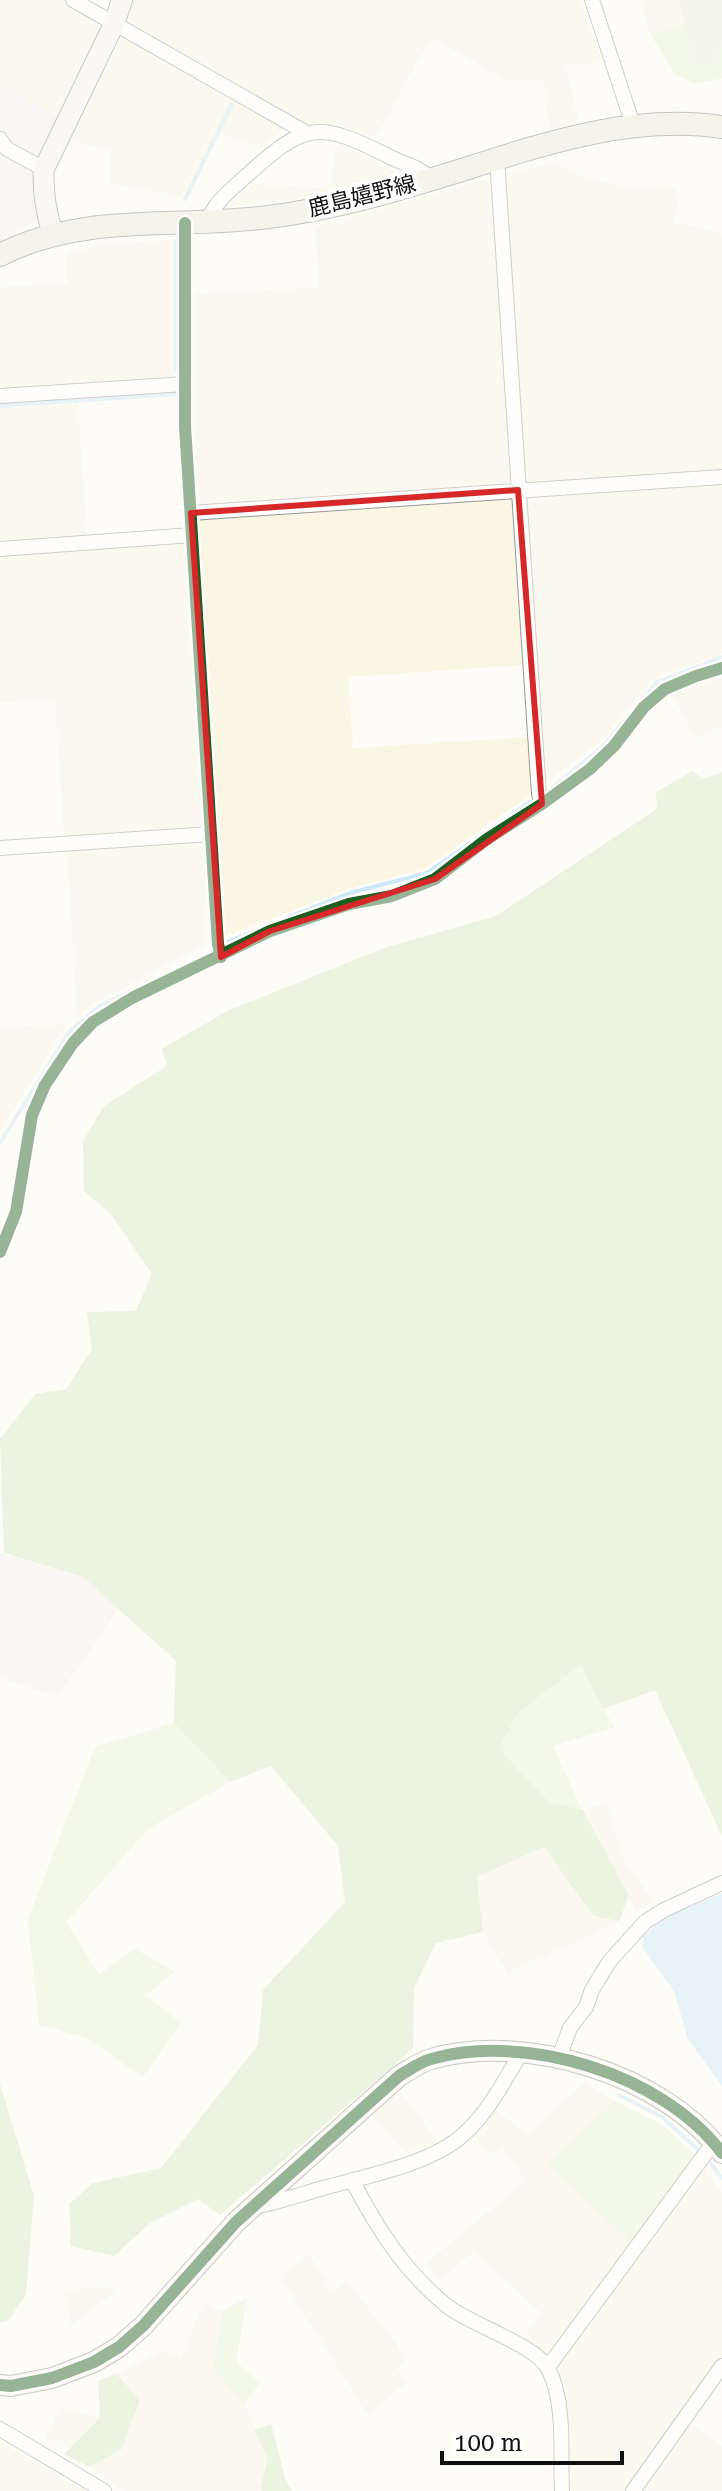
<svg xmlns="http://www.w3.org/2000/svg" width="722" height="2491" font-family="'Roboto Serif','Noto Sans JP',serif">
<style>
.industrial{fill:#f5f0f3}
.farmland{fill:#f9f7e4}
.green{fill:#e7f3d7}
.forest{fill:#d8eac5}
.cemetery{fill:#e9eedb}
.water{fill:#cde8f7}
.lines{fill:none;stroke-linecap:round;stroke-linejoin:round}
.stream{stroke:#cde8f7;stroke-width:4}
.street-casing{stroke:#979795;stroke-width:16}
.secondary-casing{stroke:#8e8d8b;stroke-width:22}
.primary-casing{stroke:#858482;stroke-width:24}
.street{stroke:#fffffe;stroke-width:14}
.secondary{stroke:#f6f4eb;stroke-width:20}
.primary{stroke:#ede9dc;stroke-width:22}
.cycleway-casing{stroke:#fff;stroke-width:17}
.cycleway{stroke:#1b5e20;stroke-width:12}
.marked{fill:none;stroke:#d62828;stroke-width:6;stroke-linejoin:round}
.labels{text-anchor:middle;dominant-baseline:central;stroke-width:8;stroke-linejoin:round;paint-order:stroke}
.street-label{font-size:22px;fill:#111;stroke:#fff}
</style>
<rect width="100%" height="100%" fill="#fdfcf7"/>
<path class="industrial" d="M0 85 63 119 34 177 38 221 0 240Z
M0 1553 83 1577 118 1609 58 1696 0 1678Z"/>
<path class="farmland" d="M0 0H60L102 27 57 115 0 85Z
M133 0H579L603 62 565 65 580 128 550 130 543 79 506 80 431 37 375 138 334 122 306 124 127 20Z
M640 0H679L685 25 650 34Z
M123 38 284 129 261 149 221 133 182 197 111 183V150L70 141Z
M337 142 400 174 322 197 226 207 253 184 330 189Z
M553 163 592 180 640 189 666 185 680 193 673 222 722 233V471L525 483 506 173Z
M493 177 512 486 196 507 191 430V294L318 288 316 227Z
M174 240 175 376 0 388V287L67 283 66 254 99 245Z
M78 403 87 537 0 543V408Z
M722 485V654L655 678 598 744 544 784 526 498Z
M514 498 525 665 348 677 353 748 529 737 533 793 426 868 349 889 223 937 197 519Z
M185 542 203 828 64 837 55 699 0 702V554Z
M722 676V728L696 739 671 694Z
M204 843 207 944 94 1003 77 1017 67 851Z
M68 1024 0 1132V1028Z
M606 1803 626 1864 654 1901 636 1912 583 1810Z
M544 1847 593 1916 619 1921 508 1974 483 1932 476 1877Z
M584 2082 615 2101 547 2164 631 2242 546 2354 523 2340 541 2313 474 2251 439 2282 426 2263 526 2181 503 2147 491 2155 474 2136 494 2108 528 2136Z
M400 2091 439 2143 405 2153 372 2115Z
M705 2170 722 2193V2358L628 2491H568L565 2390 558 2365Z
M310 2254 332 2292 347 2282 392 2337 405 2359 397 2369 406 2383 368 2415 280 2276Z
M109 2286 115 2292 71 2325 63 2290Z
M204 2302 222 2311 214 2369 245 2404 268 2458 260 2489 262 2491H122L89 2467 122 2449 140 2399 116 2374 162 2351 181 2357Z
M60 2407 100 2418 72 2446 45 2437Z
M689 2422 722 2446V2491H641Z
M0 2442 86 2491H0Z"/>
<path class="green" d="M685 25 694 63 706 67 722 44V78L696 84 676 75 650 34Z
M582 1665 603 1709 615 1727 553 1746 582 1810 548 1801 499 1749 517 1712Z
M174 1723 230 1782 149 1828 66 1922 99 1974 135 1949 175 1972 146 1995 181 2023 143 2077 87 2038 39 2025 28 1919 95 1747Z
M615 2101 663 2125 697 2157 631 2242 546 2164Z
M247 2298 236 2362 260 2383 245 2404 213 2369 222 2311Z"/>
<path class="forest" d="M692 771 703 779 722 772V1836L655 1690 603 1709 581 1665 518 1712 499 1749 548 1801 583 1810 629 1896 619 1921 593 1916 544 1847 477 1877 483 1932 436 1943 414 1988 413 2049 220 2215 198 2199 149 2224 114 2256 71 2246 69 2204 93 2183 161 2168 258 2045 263 1990 345 1902 338 1846 271 1766 230 1782 174 1723 176 1661 83 1577 4 1553 0 1439 35 1394 66 1389 92 1349 87 1312 136 1311 152 1274 110 1213 84 1191 83 1141 104 1106 167 1066 162 1049 227 1011 384 948 496 916 657 809 656 792Z
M0 2084 34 2196 26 2294 9 2320 0 2323Z
M116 2374 140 2399 122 2449 89 2467 64 2454 100 2418 98 2381Z
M271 2424 286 2481 292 2491H262L260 2489 268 2458 254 2430Z"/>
<path class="cemetery" d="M679 0H722V44L707 67 694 64Z"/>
<path class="water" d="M722 1893V2086L688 2039 674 1991 642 1947 644 1935 666 1917Z"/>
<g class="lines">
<path class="stream" d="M185 199 232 104
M176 372V241
M0 406 176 394
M553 787 603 746 657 682 722 657
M503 821 530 802
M286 918 350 893 427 873 472 842
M229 941 252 932
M0 1143 69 1032 100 1006 127 993
M619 2095 662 2117 702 2153
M707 2159 722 2178"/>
<defs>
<path id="street" d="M73 0 305 132
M592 0 633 125
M0 139 7 149 44 169
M497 159 539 794 542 804
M185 223V426L218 944 221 957
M207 223C214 202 230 191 246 176 305 123 317 120 388 156 407 166 415 164 431 179
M0 396 185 384
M191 513 722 477
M0 549 192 535
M0 848 211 834
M0 1252 16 1212 32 1115 45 1085 73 1043 93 1022 132 998 270 931 349 904 392 896 435 879 487 839 542 804 590 769 614 746 644 707 665 689 696 676 722 668
M559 2057 570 2028 586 2007 592 1990 609 1962 645 1922 664 1910 722 1883
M352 2180C377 2228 404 2271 447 2306 471 2325 537 2345 549 2370 566 2406 560 2453 562 2491
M252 2207C276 2203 299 2195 323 2188 366 2176 433 2164 465 2133 489 2111 504 2081 521 2053
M548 2367 714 2142
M0 2429 104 2491
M633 2491 722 2366"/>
<path id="secondary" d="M53 236C47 213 42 192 44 169L114 24 122 0
M0 2385 11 2386 52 2378 94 2362 119 2347 143 2326 236 2222 399 2076C409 2070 420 2062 431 2059 525 2032 663 2074 722 2153"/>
<path id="primary" d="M0 255C83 212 178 229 268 217 334 209 398 190 462 170 546 143 632 114 722 127"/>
</defs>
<use href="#street" class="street-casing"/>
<use href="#secondary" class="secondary-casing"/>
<use href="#primary" class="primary-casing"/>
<use href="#street" class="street"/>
<use href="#secondary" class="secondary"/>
<use href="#primary" class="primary"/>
<defs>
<path id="cycleway" d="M185 223V426L218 944 221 957
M0 1252 16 1212 32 1115 45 1085 73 1043 93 1022 132 998 270 931 349 904 392 896 435 879 487 839 542 804 590 769 614 746 644 707 665 689 696 676 722 668
M0 2385 11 2386 52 2378 94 2362 119 2347 143 2326 236 2222 399 2076C409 2070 420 2062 431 2059 525 2032 663 2074 722 2153"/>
</defs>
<use href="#cycleway" class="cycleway-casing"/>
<use href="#cycleway" class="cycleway"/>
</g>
<path d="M0 0H722V2491H0ZM518 490 542 804 435 879 270 931 221 957 191 513Z" fill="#fdfcf7" fill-opacity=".55" fill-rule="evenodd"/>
<path class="marked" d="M518 490 542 804 435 879 270 931 221 957 191 513Z"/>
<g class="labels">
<g class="street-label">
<text transform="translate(362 196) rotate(-14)">鹿島嬉野線</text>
</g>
</g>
<path d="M442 2451v12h180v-12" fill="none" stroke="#111111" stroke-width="4"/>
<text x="454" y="2451" font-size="24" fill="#111111" stroke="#ffffff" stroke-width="6" paint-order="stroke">100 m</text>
</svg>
